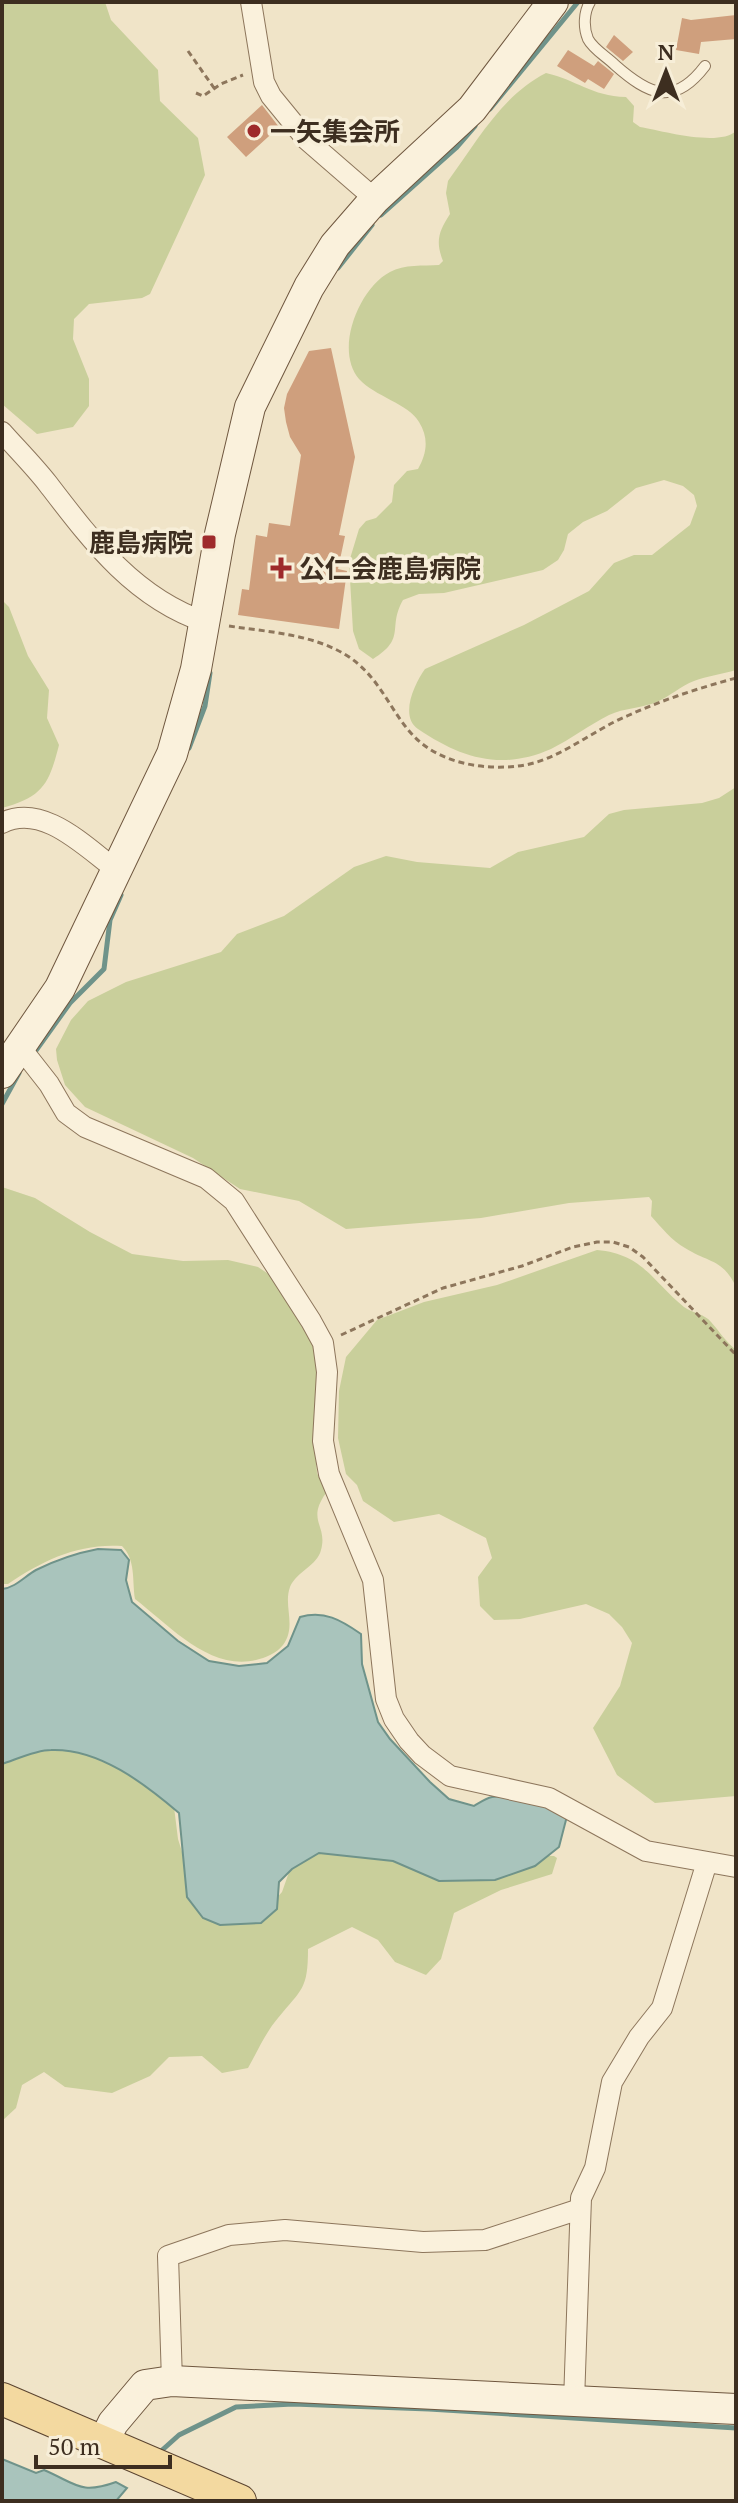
<svg xmlns="http://www.w3.org/2000/svg" width="738" height="2503" font-family="'PT Serif','Noto Sans JP',serif">
<style>
.green{fill:#c9cf9b}
.water{fill:#a9c4bc;stroke:#6f938a;stroke-width:2}
.lines{fill:none;stroke-linecap:round;stroke-linejoin:round}
.stream{stroke:#6f938a;stroke-width:5}
.building{fill:#cf9f7d}
.lane-casing{stroke:#8d765c;stroke-width:12}
.street-casing{stroke:#8d765c;stroke-width:22}
.secondary-casing{stroke:#6f573f;stroke-width:32}
.primary-casing{stroke:#5b4430;stroke-width:34}
.path{stroke:#8d765c;stroke-width:3;stroke-dasharray:6 4;stroke-linecap:butt}
.lane{stroke:#faf1dc;stroke-width:10}
.street{stroke:#faf1dc;stroke-width:20}
.secondary{stroke:#faf1dc;stroke-width:30}
.primary{stroke:#f3d9a0;stroke-width:32}
.poi-dot{fill:#9e2a2b;stroke:#f7eed8;stroke-width:3}
.labels{text-anchor:middle;dominant-baseline:central;stroke-width:7;stroke-linejoin:round;paint-order:stroke}
.poi-label{font-size:26px;font-weight:bold;fill:#3d2e20;stroke:#f7eed8;text-anchor:start}
</style>
<rect width="100%" height="100%" fill="#f0e4c8"/>
<path class="green" d="M2 2H105L111 20 158 70 160 101 198 138 205 175 150 294 142 298 89 304 74 319 73 339 89 379V406L73 427 37 434 2 404Z
M546 73C577 80 591 96 626 97L634 106 633 122 640 127C663 131 719 147 736 131V670C722 674 707 676 694 681 681 686 670 696 657 702 642 708 624 708 609 715 589 725 571 739 551 749 501 771 461 758 418 729 399 716 415 683 425 669L524 625 589 591 614 563 634 555H652L690 525 697 506 694 495 683 486 664 480 636 488 607 511 583 522 568 534 564 550 558 560 543 570 444 593 419 594 403 600C387 628 407 638 373 659L359 649 353 631 349 562 359 529 366 521 376 518 392 502 394 485 407 471 418 469C427 453 429 438 419 422 409 404 374 396 359 379 334 350 359 288 390 272 404 264 424 266 439 265L443 261C435 241 439 231 450 214L446 193 448 181C476 143 502 95 546 73Z
M2 600 9 607 28 656 49 690 47 718 59 745C49 784 43 797 2 808Z
M736 787V1287C723 1259 709 1263 685 1248 672 1241 661 1227 651 1216L652 1201 649 1197 569 1203 481 1218 346 1229 299 1201 240 1189 193 1158 85 1107 65 1085 57 1060 56 1049 71 1020 88 1001 126 982 221 952 237 934 284 916 354 867 386 856 417 862 490 868 518 852 584 837 609 814 624 810 702 803 719 798Z
M2 1187 35 1198 90 1232 132 1254 183 1261 228 1260 258 1267 273 1277 312 1338 319 1359 315 1450 317 1473 326 1493C306 1521 328 1525 321 1550 317 1566 297 1571 290 1587 283 1606 297 1626 283 1645 277 1653 265 1658 256 1660 209 1671 169 1625 135 1599 132 1580 136 1560 122 1546 79 1543 43 1560 8 1584H2Z
M597 1250C643 1254 652 1281 684 1307 692 1313 705 1314 711 1322 720 1332 725 1341 736 1350V1796L655 1803 617 1775 593 1728 620 1686 632 1643 622 1627 609 1614 586 1604 520 1619 494 1620 480 1606 478 1577 492 1558 486 1538 439 1514 394 1522 363 1501 357 1485 346 1474 338 1438 339 1391 346 1357 377 1320 424 1302 497 1285Z
M58 1744 96 1753 173 1799 178 1839 192 1884 263 1913 282 1892 294 1858 324 1847 554 1856 557 1858 552 1874 501 1890 454 1913 441 1959 426 1975 395 1962 378 1940 352 1927 308 1949C308 1989 302 1989 278 2018 266 2032 257 2052 248 2068L222 2073 202 2056 169 2057 150 2076 112 2093 65 2087 44 2072 22 2085 16 2108 2 2121V1758Z"/>
<path class="water" d="M98 1549 121 1550 129 1560 126 1580 132 1602 178 1641 209 1661 239 1666 267 1663 288 1646 300 1617C324 1610 341 1620 361 1634L362 1664 378 1722 390 1739 430 1782 449 1799 474 1806C479 1803 486 1798 492 1797 516 1793 546 1806 567 1816L559 1847 535 1866 495 1880 439 1881 393 1861 319 1853 292 1869 279 1882 277 1909 261 1923 220 1925 203 1918 187 1897 179 1813C145 1784 99 1748 51 1750 36 1750 17 1759 2 1764V1589C15 1588 25 1576 36 1570 56 1560 77 1553 98 1549Z
M2 2459 36 2473 44 2470C77 2484 80 2495 116 2482L127 2488 116 2501H2Z"/>
<g class="lines">
<path class="stream" d="M490 109 578 2
M381 215 456 148 475 126
M338 268 372 225
M189 748 205 706 210 673
M32 1056 70 1003 104 969 110 920 121 895
M2 1104 19 1073
M160 2452 179 2435 236 2407 293 2404 429 2409 736 2428"/>
</g>
<path class="building" d="M736 15V39L701 42 699 54 676 50 682 18 691 20Z
M614 35 633 52 623 61 606 47Z
M568 50 594 66 598 61 614 74 604 89 588 79 585 83 557 66Z
M262 105 279 127 246 157 227 137Z
M331 348 355 457 339 535 345 536 338 569 347 571 339 629 238 615 242 589 249 590 256 535 267 537 269 523 290 526 301 455 290 437 286 422 284 408 287 394 309 351Z"/>
<g class="lines">
<defs>
<path id="lane" d="M590 2C584 12 583 27 588 39 593 49 607 57 615 65 649 95 674 107 705 66"/>
<path id="street" d="M251 2 264 82 271 96 307 140 375 199
M2 432C17 449 34 466 48 484 91 540 134 598 205 622
M2 823C44 802 87 849 118 871
M20 1047 49 1084 66 1113 85 1127 206 1178 234 1201 311 1321 323 1343 327 1372 323 1441 329 1474 373 1580 386 1699 394 1719 409 1741 422 1755 450 1776 549 1798 646 1851 736 1867
M172 2381 168 2256 229 2235 285 2230 423 2242 485 2240 580 2209
M574 2402 581 2198 595 2168 612 2082 639 2037 662 2008 707 1862"/>
<path id="secondary" d="M2 1073 60 988 172 754 196 669 220 534 250 407 309 287 335 245 375 199 472 109 553 2
M104 2441 113 2423 145 2385 172 2381 736 2409"/>
<path id="primary" d="M2 2399 240 2501"/>
</defs>
<use href="#lane" class="lane-casing"/>
<use href="#street" class="street-casing"/>
<use href="#secondary" class="secondary-casing"/>
<use href="#primary" class="primary-casing"/>
<path class="path" d="M188 51 214 88
M196 93 203 96 221 84 243 75
M229 626C268 632 312 634 346 655 383 678 391 717 420 742 446 764 485 770 518 766 557 762 591 731 627 716 662 700 699 688 736 678
M341 1335 443 1288 522 1266 573 1247 597 1242H613L629 1247 643 1257 736 1355"/>
<use href="#lane" class="lane"/>
<use href="#street" class="street"/>
<use href="#secondary" class="secondary"/>
<use href="#primary" class="primary"/>
</g>
<g class="poi-dot">
<circle cx="254" cy="131" r="8"/>
<rect x="201" y="534" width="16" height="16" rx="4"/>
<path d="M277 556h8v8h8v8h-8v8h-8v-8h-8v-8h8z"/>
</g>
<g class="labels">
<g class="poi-label">
<text x="270" y="131">一矢集会所</text>
<text x="193" y="542" text-anchor="end">鹿島病院</text>
<text x="299" y="568">公仁会鹿島病院</text>
</g>
</g>
<rect width="738" height="2503" fill="none" stroke="#3d2e20" stroke-width="8"/>
<g transform="translate(666 72)" stroke="#f7eed8" stroke-width="6" paint-order="stroke">
<path d="M0-6L14 30L0 20L-14 30Z" fill="#3d2e20"/>
<text y="-12" font-size="22" font-weight="bold" text-anchor="middle" fill="#3d2e20">N</text>
</g>
<path d="M36 2455v12h134v-12" fill="none" stroke="#3d2e20" stroke-width="4"/>
<text x="48" y="2455" font-size="24" fill="#3d2e20" stroke="#f7eed8" stroke-width="6" paint-order="stroke">50 m</text>
</svg>
